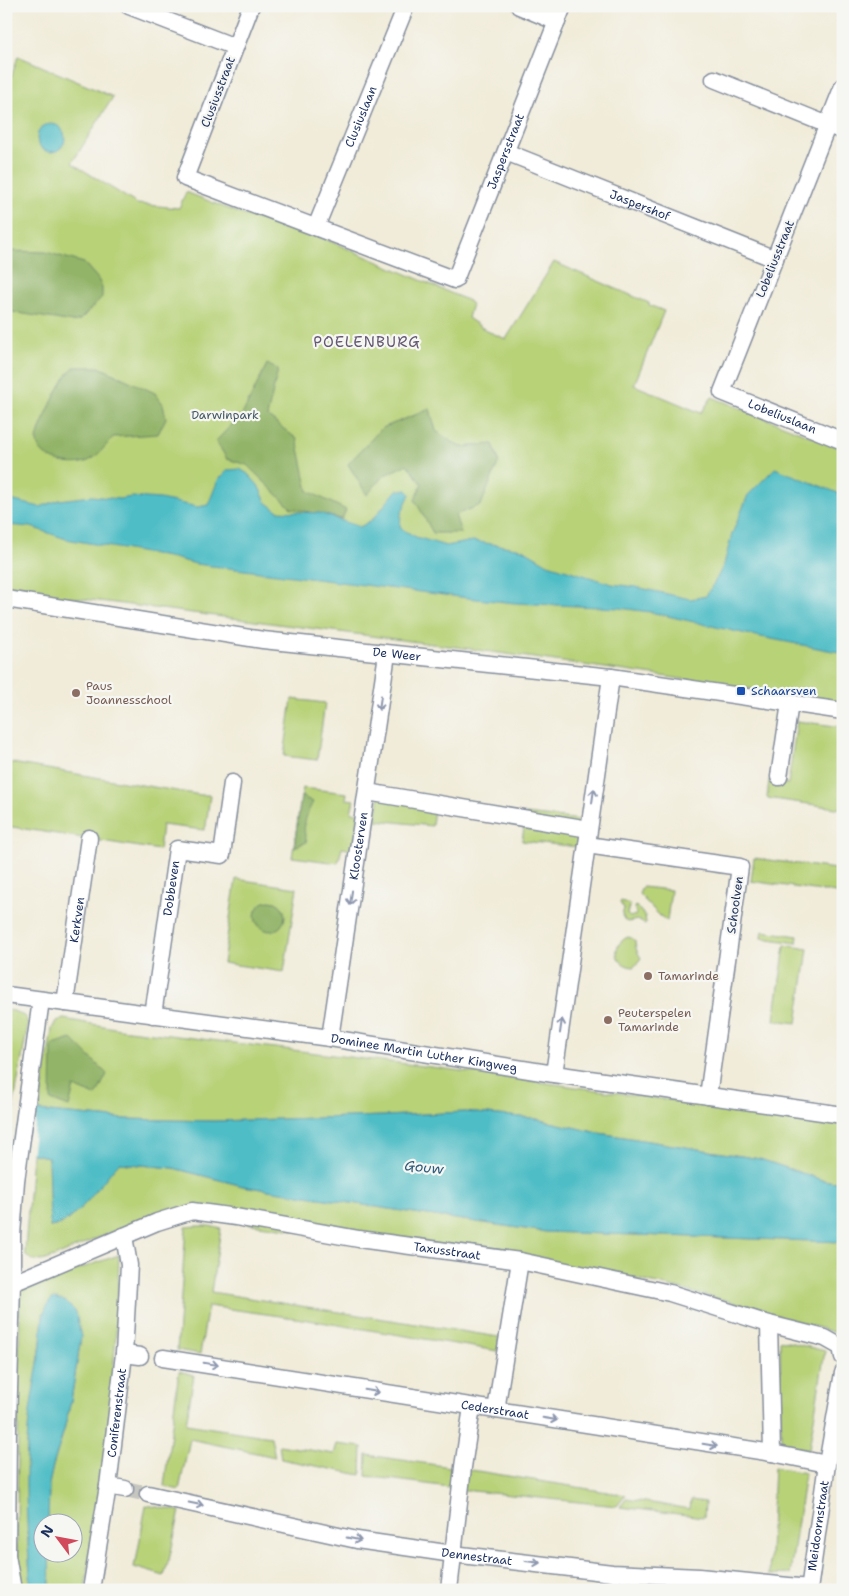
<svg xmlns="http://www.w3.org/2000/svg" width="849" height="1596" font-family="'Shantell Sans',sans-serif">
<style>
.green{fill:#b8d278;stroke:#6a806b}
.forest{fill:#92b468;stroke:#567263}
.water{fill:#4fbdc6;stroke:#357692}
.pier{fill:#f1ecd9}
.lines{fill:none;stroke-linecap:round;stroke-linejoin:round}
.street-tunnel{stroke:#c6c6c0;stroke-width:16;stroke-dasharray:16 8;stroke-linecap:butt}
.street-casing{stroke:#868e9c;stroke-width:19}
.street{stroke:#fff;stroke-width:16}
.oneway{stroke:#8d97ae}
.transit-dot{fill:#1a4fb4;stroke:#f6f6f2;stroke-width:2}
.education-dot{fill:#8d6e63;stroke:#f6f6f2;stroke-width:2}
.labels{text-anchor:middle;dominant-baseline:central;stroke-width:4.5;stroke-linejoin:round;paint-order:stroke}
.street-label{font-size:12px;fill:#1b2f5e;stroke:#f6f6f2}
.park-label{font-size:12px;fill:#425864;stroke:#f6f6f2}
.education-label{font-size:12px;fill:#785e54;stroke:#f6f6f2;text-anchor:start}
.transit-label{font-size:12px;fill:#164399;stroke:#f6f6f2;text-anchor:start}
.water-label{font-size:14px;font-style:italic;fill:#2b5a7d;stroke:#f6f6f2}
.quarter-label{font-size:15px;letter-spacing:1px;fill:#645872;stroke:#f6f6f2}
</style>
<rect width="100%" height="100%" fill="#f6f6f2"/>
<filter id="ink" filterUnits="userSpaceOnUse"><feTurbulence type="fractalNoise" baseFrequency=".02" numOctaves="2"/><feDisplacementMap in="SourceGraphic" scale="10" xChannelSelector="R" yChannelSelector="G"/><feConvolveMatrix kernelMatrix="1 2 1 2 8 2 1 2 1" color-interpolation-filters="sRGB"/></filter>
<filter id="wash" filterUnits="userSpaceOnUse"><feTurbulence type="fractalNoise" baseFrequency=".0096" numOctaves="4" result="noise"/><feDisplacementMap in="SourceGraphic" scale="20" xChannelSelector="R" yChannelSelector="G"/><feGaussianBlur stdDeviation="1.12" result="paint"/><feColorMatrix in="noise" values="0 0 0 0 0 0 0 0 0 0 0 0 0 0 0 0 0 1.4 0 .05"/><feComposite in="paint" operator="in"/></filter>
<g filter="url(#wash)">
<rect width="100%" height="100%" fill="#f1ecd9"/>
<path class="green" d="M18 56 113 97 72 163 137 204 179 208 186 192 244 215 279 219 469 301V302L472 304 468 318 487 331 506 339 554 262 649 303V305L664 311 634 385 701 413 712 397 843 449V702L464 648 6 589V94Z
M292 699 325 703 317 760 284 756Z
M797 721 843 727V809L767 798 769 780 788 784Z
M6 762 201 795H210L206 826 204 830 162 825 159 850 6 826Z
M303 788 347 793 346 799 354 800 351 812 359 813 353 850 342 848 338 863 292 857Z
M380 793 435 799 432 826 376 820Z
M526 814 581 820 578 847 522 841Z
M754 858 843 870V894L751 881Z
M236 879 297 888 284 972 223 963Z
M642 887 671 890 667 921 659 915 639 894Z
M621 901 630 904 627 914 630 917 636 915 635 907 636 906 645 916 646 923 645 924 637 920 628 922 625 921 622 915 624 909 620 903Z
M763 931 798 936 797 943 762 938Z
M628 937C638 939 634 944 637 951 638 954 640 956 641 958L634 967C614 966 611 944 628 937Z
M785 945 808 949 797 1023 774 1020Z
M6 1010 14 1011 26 1017 28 1025 13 1108 6 1107Z
M64 1019 120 1029 439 1068 843 1124V1183L822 1180 760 1159 599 1133 532 1118 465 1112 385 1116 214 1121 125 1119 39 1111 52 1029 56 1021Z
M32 1154 48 1157 50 1227C77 1224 100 1182 118 1163L173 1168 243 1186 421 1214 546 1232 843 1242V1335L725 1300 628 1277 167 1212 107 1234 54 1257 42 1261 32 1260 26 1256 25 1251Z
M197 1226H210L221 1229 211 1292 499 1337 498 1351 302 1319 208 1306 200 1354 177 1350 186 1227Z
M119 1255 117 1319 109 1429 85 1590H50L49 1554H72V1524L48 1523 49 1484 53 1466 64 1430 71 1401 81 1337 43 1313 42 1334 27 1444 28 1546 31 1590H22L17 1547V1515L20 1292C28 1283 35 1278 47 1280Z
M780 1340 825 1351 809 1449 781 1445Z
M179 1371 194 1375 186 1424 271 1437 275 1457 190 1439 179 1490 164 1486Z
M337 1444 362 1447 361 1475 281 1459 279 1445 334 1454Z
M367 1455 458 1468 456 1488 366 1476Z
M774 1467 805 1473 790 1574 769 1575Z
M465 1469 626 1495 617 1506 463 1490Z
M626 1499 690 1509 691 1500 705 1502 704 1517 620 1507Z
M146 1505 180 1511 170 1556 164 1576 134 1567 135 1562H136Z"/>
<path class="forest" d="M6 251 46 252 84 263 98 279 102 288V297L80 320 73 322 6 311Z
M267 364 278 370 267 416 297 439 308 491 346 510 342 519 291 508 247 465 227 459 216 441 243 413Z
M74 367H99L155 393 163 404 166 418 158 434 113 437C106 445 98 457 88 461 73 468 40 461 37 442 36 432 58 389 64 379 67 374 71 371 74 367Z
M430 409 436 431 460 447 493 444 499 461 481 505 455 515 461 533H433L415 500 422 484 407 464 383 476 367 495 348 464 382 428Z
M301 796 313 802C306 815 301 828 307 842L294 847Z
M255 916a15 15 0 1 1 30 0a15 15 0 1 1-30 0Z
M72 1039 107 1074 96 1096 74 1087 69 1107 51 1100 52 1045Z"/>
<path class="water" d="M37 138a14 14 0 1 1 28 0a14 14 0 1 1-28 0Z
M775 468 843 495V653L751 635 650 612 619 608 515 603 476 599 196 564 173 558 66 539 31 527 6 525V499L40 507 59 500 92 496 119 499 132 497 160 499 198 507 208 505 218 480 228 470 240 469 248 474 258 485 266 502 278 511 320 513 360 527 373 519 397 490H407L410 494 401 514 400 528 416 537 446 546 473 541 523 549 548 564 612 584 636 587 690 599 706 596 717 578 724 564 732 534 748 495Z
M6 1107 48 1112 125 1119 214 1121 385 1116 465 1112 532 1118 599 1133 760 1159 822 1180 843 1183V1242L546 1232 421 1214 243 1186 173 1168 119 1163C100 1182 77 1224 50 1227L48 1157 6 1148Z
M53 1298 65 1301 76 1312 81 1337 71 1401 64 1430 53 1466 49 1484 48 1523 42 1524V1554H49L50 1590H31C28 1542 24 1493 27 1445 28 1414 35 1382 40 1351 43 1333 39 1311 53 1298Z"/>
<path class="pier" d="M15 1106 37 1108 31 1156 8 1151Z"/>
</g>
<g filter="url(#ink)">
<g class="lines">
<path class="street-tunnel" d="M125 1489 148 1494"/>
<defs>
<g id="street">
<path d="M129 6 235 47"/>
<path id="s1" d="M251 6 185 178 455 280 563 6"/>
<path d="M519 6 557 22"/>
<path d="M714 79 843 131"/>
<path id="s2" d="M843 86 722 392 843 441"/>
<path id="s3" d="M506 152 775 259"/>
<path id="s4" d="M316 227 406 6"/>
<path id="s5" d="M6 599 263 640 611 677 843 711"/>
<path d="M779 777 790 703"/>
<path d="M367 792 589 829"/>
<path d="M587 845 740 867 708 1096"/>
<path id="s6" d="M6 995 330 1038 554 1074 843 1115"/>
<path id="s7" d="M65 1003 89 838"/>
<path id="s8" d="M153 1015 177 849 222 855 232 783"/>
<path id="s9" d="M330 1038 387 654"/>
<path d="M554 1074 611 677"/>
<path id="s10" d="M6 1286 157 1222 192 1211 236 1217 359 1239 520 1261 670 1293 769 1324 825 1338 841 1347 843 1357"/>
<path d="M769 1324 772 1453"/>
<path d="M124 1354 140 1356"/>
<path id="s11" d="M163 1358 772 1453 827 1464"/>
<path d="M496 1410 520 1261"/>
<path d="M108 1486 125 1489"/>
<path id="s12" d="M148 1494 357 1540 453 1554 612 1573 699 1577 809 1588"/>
<path d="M13 1590 7 1555 8 1425 12 1284V1235L16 1181 41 1000"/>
<path id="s13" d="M91 1590 108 1486 124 1354 129 1265 124 1236"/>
<path d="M449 1590 463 1467 472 1407"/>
<path id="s14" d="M809 1590 827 1464 843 1373"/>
</g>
</defs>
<use href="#street" class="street-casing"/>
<use href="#street" class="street"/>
</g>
<defs><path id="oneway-shaft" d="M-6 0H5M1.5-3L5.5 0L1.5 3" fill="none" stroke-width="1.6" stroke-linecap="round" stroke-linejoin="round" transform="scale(1.25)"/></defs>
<g class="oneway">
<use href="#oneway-shaft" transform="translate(380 703) rotate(98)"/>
<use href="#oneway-shaft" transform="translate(593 796) rotate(-82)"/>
<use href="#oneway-shaft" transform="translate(351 898) rotate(98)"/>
<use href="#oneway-shaft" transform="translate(561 1026) rotate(-82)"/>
<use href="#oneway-shaft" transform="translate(211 1364) rotate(10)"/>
<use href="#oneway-shaft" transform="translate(372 1391) rotate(9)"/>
<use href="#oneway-shaft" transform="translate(550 1419) rotate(9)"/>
<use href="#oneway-shaft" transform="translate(710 1445) rotate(9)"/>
<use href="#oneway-shaft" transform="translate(196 1504) rotate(12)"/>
<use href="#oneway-shaft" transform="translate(354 1539) rotate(11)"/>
<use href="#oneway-shaft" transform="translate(533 1562) rotate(7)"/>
</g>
</g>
<rect class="transit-dot" x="736" y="686" width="10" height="10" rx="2.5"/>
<g class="education-dot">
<circle cx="76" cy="693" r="5"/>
<circle cx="648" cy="976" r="5"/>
<circle cx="608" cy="1020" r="5"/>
</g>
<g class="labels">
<g class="street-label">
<text transform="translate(218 92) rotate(-69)">Clusiusstraat</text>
<text stroke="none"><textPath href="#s4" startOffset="119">Clusiuslaan</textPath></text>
<text stroke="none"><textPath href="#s1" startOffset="611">Jaspersstraat</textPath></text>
<text stroke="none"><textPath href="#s3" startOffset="144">Jaspershof</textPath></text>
<text transform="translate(775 259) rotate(-68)">Lobeliusstraat</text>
<text stroke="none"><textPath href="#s2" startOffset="394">Lobeliuslaan</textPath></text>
<text stroke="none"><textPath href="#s5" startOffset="395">De Weer</textPath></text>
<text stroke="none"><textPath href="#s9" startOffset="194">Kloosterven</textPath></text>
<text stroke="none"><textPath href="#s8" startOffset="128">Dobbeven</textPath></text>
<text transform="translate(735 905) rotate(-82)">Schoolven</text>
<text stroke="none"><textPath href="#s7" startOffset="84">Kerkven</textPath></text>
<text stroke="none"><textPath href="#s6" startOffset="422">Dominee Martin Luther Kingweg</textPath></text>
<text stroke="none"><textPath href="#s10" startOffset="459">Taxusstraat</textPath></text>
<text stroke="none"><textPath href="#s11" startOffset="336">Cederstraat</textPath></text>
<text stroke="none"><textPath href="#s13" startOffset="179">Coniferenstraat</textPath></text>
<text stroke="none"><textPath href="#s14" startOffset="65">Meidoornstraat</textPath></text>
<text stroke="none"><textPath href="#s12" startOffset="335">Dennestraat</textPath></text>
</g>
<g class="park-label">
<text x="225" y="415">Darwinpark</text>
</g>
<g class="education-label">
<text x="86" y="686">Paus<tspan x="86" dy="14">Joannesschool</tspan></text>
<text x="658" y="976">Tamarinde</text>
<text x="618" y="1013">Peuterspelen<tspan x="618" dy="14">Tamarinde</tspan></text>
</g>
<g class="transit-label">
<text x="751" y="691">Schaarsven</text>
</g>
<g class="water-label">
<text transform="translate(424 1167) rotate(6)">Gouw</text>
</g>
<g class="quarter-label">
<text x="367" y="342">POELENBURG</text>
</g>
</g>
<rect width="849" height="1596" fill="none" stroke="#f6f6f2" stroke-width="25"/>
<g transform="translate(58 1538) rotate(302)"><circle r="24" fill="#f6f6f2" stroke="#9ea6b7"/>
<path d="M0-4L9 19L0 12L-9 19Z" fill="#d1495b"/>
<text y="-8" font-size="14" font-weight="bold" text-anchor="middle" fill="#1b2f5e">N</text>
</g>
</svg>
